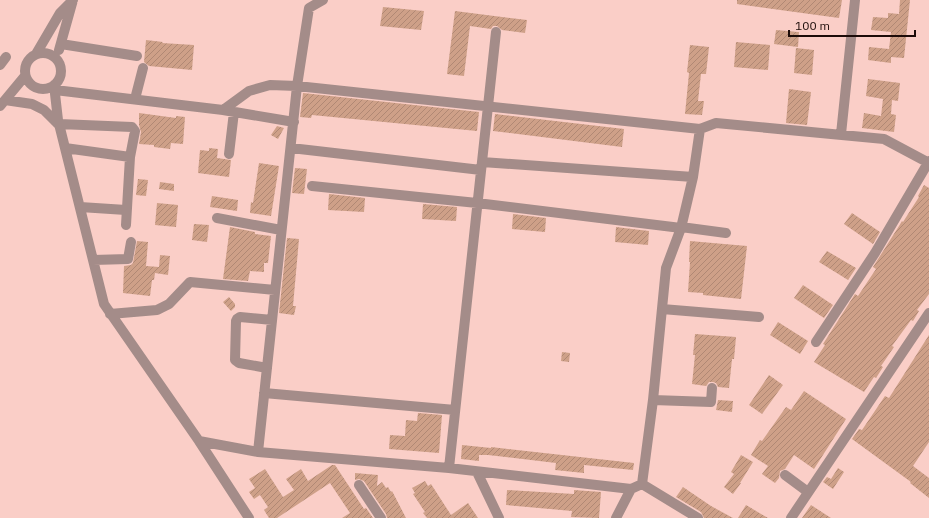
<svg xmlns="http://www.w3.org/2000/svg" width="929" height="518" font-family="'IBM Plex Sans',sans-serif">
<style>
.building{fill:url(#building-hatch)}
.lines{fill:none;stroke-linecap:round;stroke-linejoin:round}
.minor{stroke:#a48c89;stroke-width:10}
</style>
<defs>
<pattern id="building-hatch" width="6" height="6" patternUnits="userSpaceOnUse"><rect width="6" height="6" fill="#cea088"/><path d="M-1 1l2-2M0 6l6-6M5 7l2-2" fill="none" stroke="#b08874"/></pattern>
</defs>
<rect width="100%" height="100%" fill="#facec7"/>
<path class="building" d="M737 0H842L839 18 737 4Z
M900 0H910L904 58 891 57V63L868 60 869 47 889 49 891 32 871 30 873 17 888 18V13L899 14Z
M383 7 424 11 421 30 380 26Z
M455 11 527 20 525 33 502 30 497 26H493L491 29 470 26 464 76 447 74Z
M776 30 799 32 798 47 774 44Z
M146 40 163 42 162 43 194 45 192 70 149 66 144 62Z
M736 42 770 45 768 70 734 67Z
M690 45 709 47 706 74H701L698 101H704L702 115 685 114 689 73 687 72Z
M796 48 814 50 812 75 794 73Z
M868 79 900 83 898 101 892 100 891 114 896 115 894 132 862 128 864 113 881 116 883 99 866 96Z
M789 89 811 92 807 125 786 123Z
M303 93 479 112 477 131 312 115 311 118 300 117Z
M139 113 176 118V116L185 117 183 144 171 143 170 149 154 147V145L139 144 141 132 139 125Z
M495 114 624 129 622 147 493 131Z
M277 126 284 128 278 139 271 135Z
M209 148 218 149 217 158 231 160 229 177 198 173 200 150 209 151Z
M259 163 279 166 271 216 250 213 251 202 253 203Z
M295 168 307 169 304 194 292 193Z
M138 179 148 180 146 196 136 195Z
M160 182 174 184V191L159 189Z
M924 185 929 188V294L917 310 919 311 913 321 911 320 892 346 894 347 881 366 883 367 876 378 874 377 864 392 814 362 825 345 823 344 855 294 858 296 876 269 873 267 899 226 902 221 903 222 919 197 918 196Z
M329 194 365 198 364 212 328 210Z
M212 196 238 200 237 211 210 207Z
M157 203 178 205 176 227 155 225Z
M423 204 457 207 456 221 422 219Z
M852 213 880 232 873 244 844 224Z
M513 214 546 218 545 232 512 229Z
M194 224 209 225 207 242 192 240Z
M230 227 255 232V234L271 236 268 263H264V272L250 271 248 281 223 279Z
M616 227 649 231 648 245 615 242Z
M287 238 299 239 293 306H296L294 315 279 313Z
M137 241 148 242 146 266 159 267 160 255 170 256 168 275 155 273 154 280H152L150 296 123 293 124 266 131 265 133 263Z
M690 241 747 246 741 299 703 295V293L688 292 690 262H689Z
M827 251 856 268 848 280 819 262Z
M803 285 833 305 824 318 794 298Z
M229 297 235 304V307L231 311 223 302Z
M778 322 808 341 800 354 770 335Z
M695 334 736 337 734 359H732L729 388 718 387 716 383 713 382H709L706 386 692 384 695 355H693Z
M929 335V442L913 466 929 478V498L910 483 911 482 852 439 859 429 862 430 885 396 889 398Z
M562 352 570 353 569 362 561 361Z
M769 375 783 385 762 414 749 405Z
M804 391 846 419 814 469 794 455 785 469 780 471 779 478 775 483 762 474 768 466 751 455 760 440 762 441 786 407 791 410Z
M718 400 733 401 732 412 716 410Z
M418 413 442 415 439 453 389 449 390 435 405 436 406 420 417 421Z
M462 445 491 448V447L634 463 633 470 584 465V473L555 470 556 463 488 455H479V461L461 459Z
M741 455 753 462 740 483H741L733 494 724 487 734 474 731 472Z
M332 465H335L364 509 366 508 373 518H342L350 513 330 483 277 518H269L264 510 268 507 260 495 254 499 249 492 255 488 249 479 265 469 283 497 294 490 286 479 301 469 308 481Z
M838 468 844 472 833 489 823 482 827 477 831 479Z
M355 473 378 475 377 486 382 482 386 488 388 487 391 492 392 491 406 518H387L386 514 364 481 359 479 355 480Z
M425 481 428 486 431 484 451 515 468 503 478 518H427L423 513 425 512 413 494 415 493 412 488Z
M683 487 711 506 733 518H704L701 512 676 497Z
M507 490 574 494V490L601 492 599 518 571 517 572 511 506 505Z
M746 505 768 518H738Z
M811 505 831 518H802Z"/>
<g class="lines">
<path class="minor" d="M61 44 137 56
M59 50 73 0
M25 71a18 18 0 1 1 36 0a18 18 0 1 1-36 0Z
M36 54 60 13 73 0
M0 65 6 57
M54 85 58 120 104 304 199 441 249 518
M55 90 223 110 294 122
M135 99 143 68
M5 100 32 104 44 110 59 125
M0 106 25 76
M223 110 249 91 270 85 297 86 700 129 716 123 884 139 929 163
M59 124 132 127 135 131 130 157 126 225
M841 134 855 0
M65 148 130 157
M291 148 481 170
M229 154 234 112
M482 162 693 177
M312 186 477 203 681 228
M80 207 126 210
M217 218 281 230
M681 227 726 233
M93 260 128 259 131 242
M662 309 759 317
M110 314 157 310 169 304 190 282 275 290
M816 342 875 253 929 161
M267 368 239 363 235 360 236 321 237 319 240 317 272 320
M264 393 455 410
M653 400 711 402 712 388
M199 441 258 452 449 468 631 489
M258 452 297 86 309 8 323 0
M449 468 496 32
M477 472 499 518
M785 475 808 492
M642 484 698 518
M359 485 381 518
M616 518 631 489 642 484 653 400 666 268 681 228 693 177 700 129
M791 518 929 313"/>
</g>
<path d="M789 30v6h126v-6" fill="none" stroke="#1c0b08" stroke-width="2"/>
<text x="795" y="30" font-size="12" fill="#1c0b08" stroke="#facec7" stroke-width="3" paint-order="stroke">100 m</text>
</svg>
